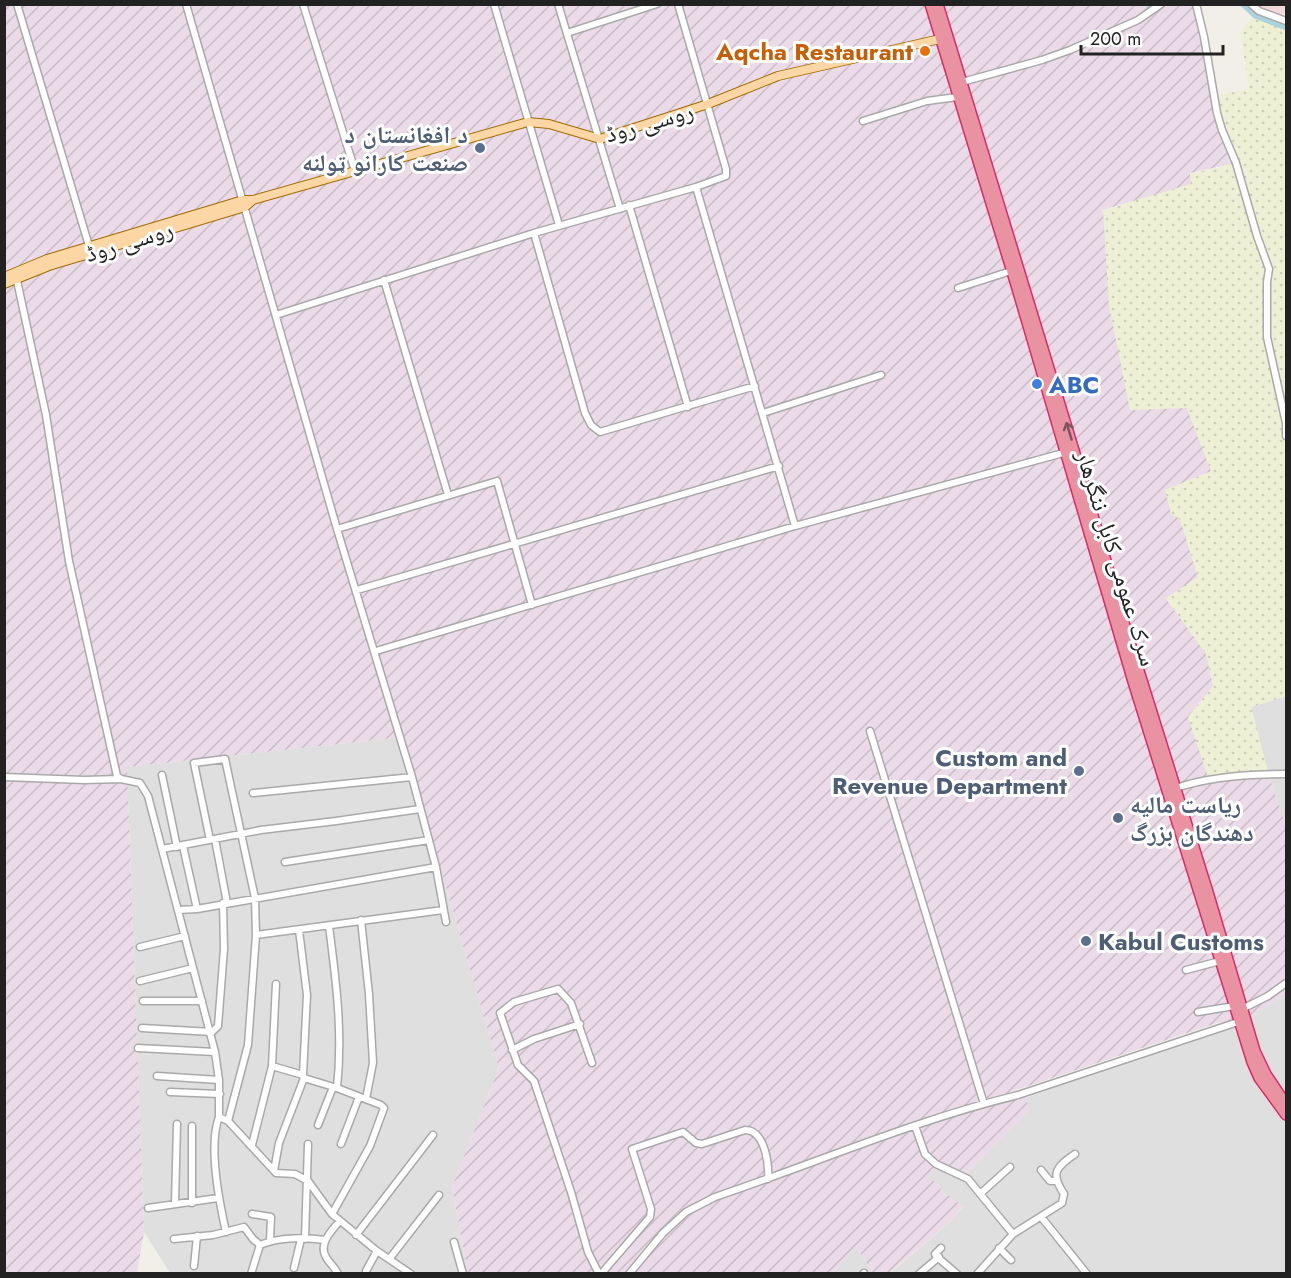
<svg xmlns="http://www.w3.org/2000/svg" width="1291" height="1278" font-family="Jost,'Noto Naskh Arabic',sans-serif">
<style>
.residential{fill:#e0dfdf}
.commercial{fill:#f2dad9}
.industrial{fill:url(#industrial-furrows)}
.farmland{fill:url(#farmland-dots)}
.lines{fill:none;stroke-linecap:round;stroke-linejoin:round}
.canal{stroke:#aad3df;stroke-width:5}
.minor-casing{stroke:#a9a9a9;stroke-width:9}
.major-casing{stroke:#a06b00;stroke-width:10}
.highway-casing{stroke:#dc2a67;stroke-width:12}
.minor{stroke:#fff;stroke-width:6}
.major{stroke:#fcd6a4;stroke-width:8}
.highway{stroke:#e892a2;stroke-width:9}
.oneway{stroke:#7b545c}
.food-dot{fill:#e8710a;stroke:#fff;stroke-width:2}
.service-dot{fill:#5c6f8a;stroke:#fff;stroke-width:2}
.shop-dot{fill:#3f7fe0;stroke:#fff;stroke-width:2}
.labels{text-anchor:middle;dominant-baseline:central;stroke-width:6;stroke-linejoin:round;paint-order:stroke}
.food-label{font-size:24px;font-weight:bold;fill:#c56008;stroke:#fff;text-anchor:end}
.street-label{font-size:24px;fill:#222;stroke:#fff}
.service-label{font-size:24px;font-weight:bold;fill:#4e5e75;stroke:#fff;text-anchor:end}
.shop-label{font-size:24px;font-weight:bold;fill:#366cbe;stroke:#fff;text-anchor:start}
</style>
<defs>
<pattern id="industrial-furrows" width="10" height="10" patternUnits="userSpaceOnUse" patternTransform="scale(1.5)"><rect width="10" height="10" fill="#ebdbe8"/><path d="M-1 1l2-2M0 10L10 0M9 11l2-2" fill="none" stroke="#c9bcc7"/></pattern>
<pattern id="farmland-dots" width="8" height="8" patternUnits="userSpaceOnUse" patternTransform="scale(1.5)"><rect width="8" height="8" fill="#eef0d5"/><path d="M2 2h.1M6 6h.1" fill="none" stroke="#ccceb7" stroke-width="1.8" stroke-linecap="round"/></pattern>
</defs>
<rect width="100%" height="100%" fill="#f2efe9"/>
<path class="residential" d="M1286 696V826L1269 776 1251 707Z
M402 737 499 1068 452 1187 468 1273H170L144 1232 127 767Z
M1286 993V1096L1244 1023Z
M1234 1028 1259 1089 1286 1124V1273L889 1274 950 1222 963 1207 939 1190 940 1187 927 1177 937 1164 964 1174 973 1167 1028 1111 1026 1098 1089 1073Z
M856 1246 873 1273 833 1274 842 1262Z"/>
<path class="commercial" d="M1251 5H1286V13L1276 17Z"/>
<path class="industrial" d="M1196 4 1217 113 1236 163 1190 173 1192 184 1103 210 1187 408 1211 471 1180 519 1198 578 1166 599 1207 654 1213 686 1269 776 1286 826V993L1244 1023 1234 1028 1220 1022 1016 1090 1026 1098 1029 1111 973 1167 964 1174 937 1164 928 1177 941 1187 940 1190 963 1206 950 1222 889 1273H873L856 1246 833 1273H468L452 1187 499 1068 402 737 127 767 144 1232 137 1273 5 1274V5Z"/>
<path class="farmland" d="M1259 11 1276 17 1286 13V696L1251 707 1269 776 1208 777 1188 717 1213 686 1206 654 1166 598 1198 577 1180 519 1171 514 1165 490 1211 471 1187 408 1130 410 1109 305 1103 210 1191 184 1190 174 1236 163 1213 96 1249 89 1240 31Z"/>
<g class="lines">
<path class="canal" d="M1242 4 1255 16 1286 28"/>
<defs>
<path id="minor" d="M17 4 89 246
M186 4 337 529 412 777 436 867 446 922
M303 4 355 171
M494 4 559 225
M558 4 620 209
M1196 4 1204 37 1217 113 1222 130 1236 163 1257 236 1269 269 1267 282V337L1286 423V436
M1251 4 1259 11 1286 21
M567 33 657 4
M962 82 1042 60 1070 50 1138 20 1161 4
M863 121 927 101 957 97
M696 187 795 526
M629 205 688 407
M534 233 585 413 591 425 600 432 755 386
M16 276 46 415 69 561 117 776 121 779
M384 280 448 495
M958 288 1011 271
M276 315 534 233 696 187 726 176V169L678 4
M763 413 881 375
M337 529 497 481 532 605
M357 590 779 466
M376 651 795 526 1067 452
M870 731 984 1104
M162 775 177 847
M4 777 84 780 121 779 140 783 148 796 215 1052 219 1080V1117L228 1121 276 1173 295 1174 308 1181 332 1214 377 1251 411 1274
M1176 788C1210 776 1250 774 1286 774
M253 793 412 777
M215 839 227 903
M210 840 194 763 225 759 255 898 256 935 248 1045 228 1121
M183 846 197 909
M162 849 261 830 336 821 420 809
M285 862 429 840
M178 910 197 909 436 867
M361 920 369 994 373 1063 366 1099
M329 926C336 980 343 1033 337 1088
M299 930 307 995 303 1075
M256 935 443 910
M140 947 185 936
M1180 947 1214 940
M1186 970 1220 961
M140 981 193 968
M143 1001H202
M1242 1009 1268 996 1286 983
M1198 1012 1234 1006
M142 1028 212 1032 218 1026 224 949 223 903
M138 1048 215 1052
M512 1050 534 1039 580 1024
M592 1063 571 1003 558 989 514 1002 500 1013 518 1065 534 1081 571 1192 588 1252 599 1274
M272 1066 303 1075 304 1078 337 1088 381 1105 384 1108 370 1146 332 1214
M157 1076 219 1080
M170 1092 220 1094
M219 1117C208 1146 219 1201 226 1232
M318 1125 333 1087
M915 1126 925 1154 936 1164 968 1179 1013 1234
M341 1144 359 1097
M252 1145 272 1066 276 984
M1041 1170 1050 1181H1056
M274 1171 279 1143 304 1078
M980 1194 1010 1167
M192 1203V1126
M175 1204 177 1124
M148 1208 218 1198
M252 1214 271 1217 270 1241
M1042 1218 1087 1274
M356 1235 433 1135
M174 1239 213 1235 244 1227 253 1239 260 1245C279 1237 306 1237 325 1240
M305 1239 308 1144
M454 1242 463 1274
M941 1248 935 1254 936 1256 957 1274
M999 1248 1011 1260
M390 1258 439 1195
M194 1266 197 1236
M294 1268 301 1239
M251 1274 260 1245
M338 1274C335 1267 329 1263 326 1257 318 1244 332 1230 340 1221
M366 1274V1271L377 1251
M601 1274 650 1217 651 1209 632 1149 683 1132 696 1143 702 1144 745 1130C765 1130 769 1164 768 1179
M629 1274 663 1233 686 1212 715 1197C816 1163 915 1120 1018 1095L1241 1021
M863 1274 864 1273
M919 1274 939 1257
M977 1274 1013 1234 1062 1203 1064 1194C1050 1173 1056 1167 1075 1154"/>
<path id="major" d="M4 277 47 259 243 200H253L528 122 549 124 600 139 708 104 778 76 940 39
M4 284 49 266 245 207 253 200"/>
<path id="highway" d="M930 4 1016 285 1134 685 1252 1062 1259 1078 1286 1115
M938 4 1080 470 1121 613 1208 892 1255 1051 1266 1074 1286 1104"/>
</defs>
<use href="#minor" class="minor-casing"/>
<use href="#major" class="major-casing"/>
<use href="#highway" class="highway-casing"/>
<use href="#minor" class="minor"/>
<use href="#major" class="major"/>
<use href="#highway" class="highway"/>
</g>
<defs><path id="oneway-shaft" d="M-6 0H5M1.5-3L5.5 0L1.5 3" fill="none" stroke-width="1.6" stroke-linecap="round" stroke-linejoin="round" transform="scale(1.5)"/></defs>
<use class="oneway" href="#oneway-shaft" transform="translate(1069 431) rotate(-107)"/>
<circle class="food-dot" cx="925" cy="51" r="6"/>
<g class="service-dot">
<circle cx="480" cy="148" r="6"/>
<circle cx="1079" cy="771" r="6"/>
<circle cx="1118" cy="818" r="6"/>
<circle cx="1086" cy="941" r="6"/>
</g>
<circle class="shop-dot" cx="1037" cy="384" r="6"/>
<g class="labels">
<g class="food-label">
<text x="913" y="51">Aqcha Restaurant</text>
</g>
<g class="street-label">
<text transform="translate(649 122) rotate(-16)">روسی روڈ</text>
<text transform="translate(129 241) rotate(-17)">روسی روڈ</text>
<text transform="translate(1117 558) rotate(73)">سرک عمومی کابل ننگرهار</text>
</g>
<g class="service-label">
<text x="468" y="134">د افغانستان د<tspan x="468" dy="28">صنعت کارانو ټولنه</tspan></text>
<text x="1067" y="757">Custom and<tspan x="1067" dy="28">Revenue Department</tspan></text>
<text x="1130" y="804" text-anchor="start">ریاست مالیه<tspan x="1130" dy="28">دهندگان بزرگ</tspan></text>
<text x="1098" y="941" text-anchor="start">Kabul Customs</text>
</g>
<g class="shop-label">
<text x="1049" y="384">ABC</text>
</g>
</g>
<rect width="1291" height="1278" fill="none" stroke="#222222" stroke-width="12"/>
<path d="M1081 45v9h142v-9" fill="none" stroke="#222222" stroke-width="3"/>
<text x="1090" y="45" font-size="18" fill="#222222" stroke="#ffffff" stroke-width="4.5" paint-order="stroke">200 m</text>
</svg>
